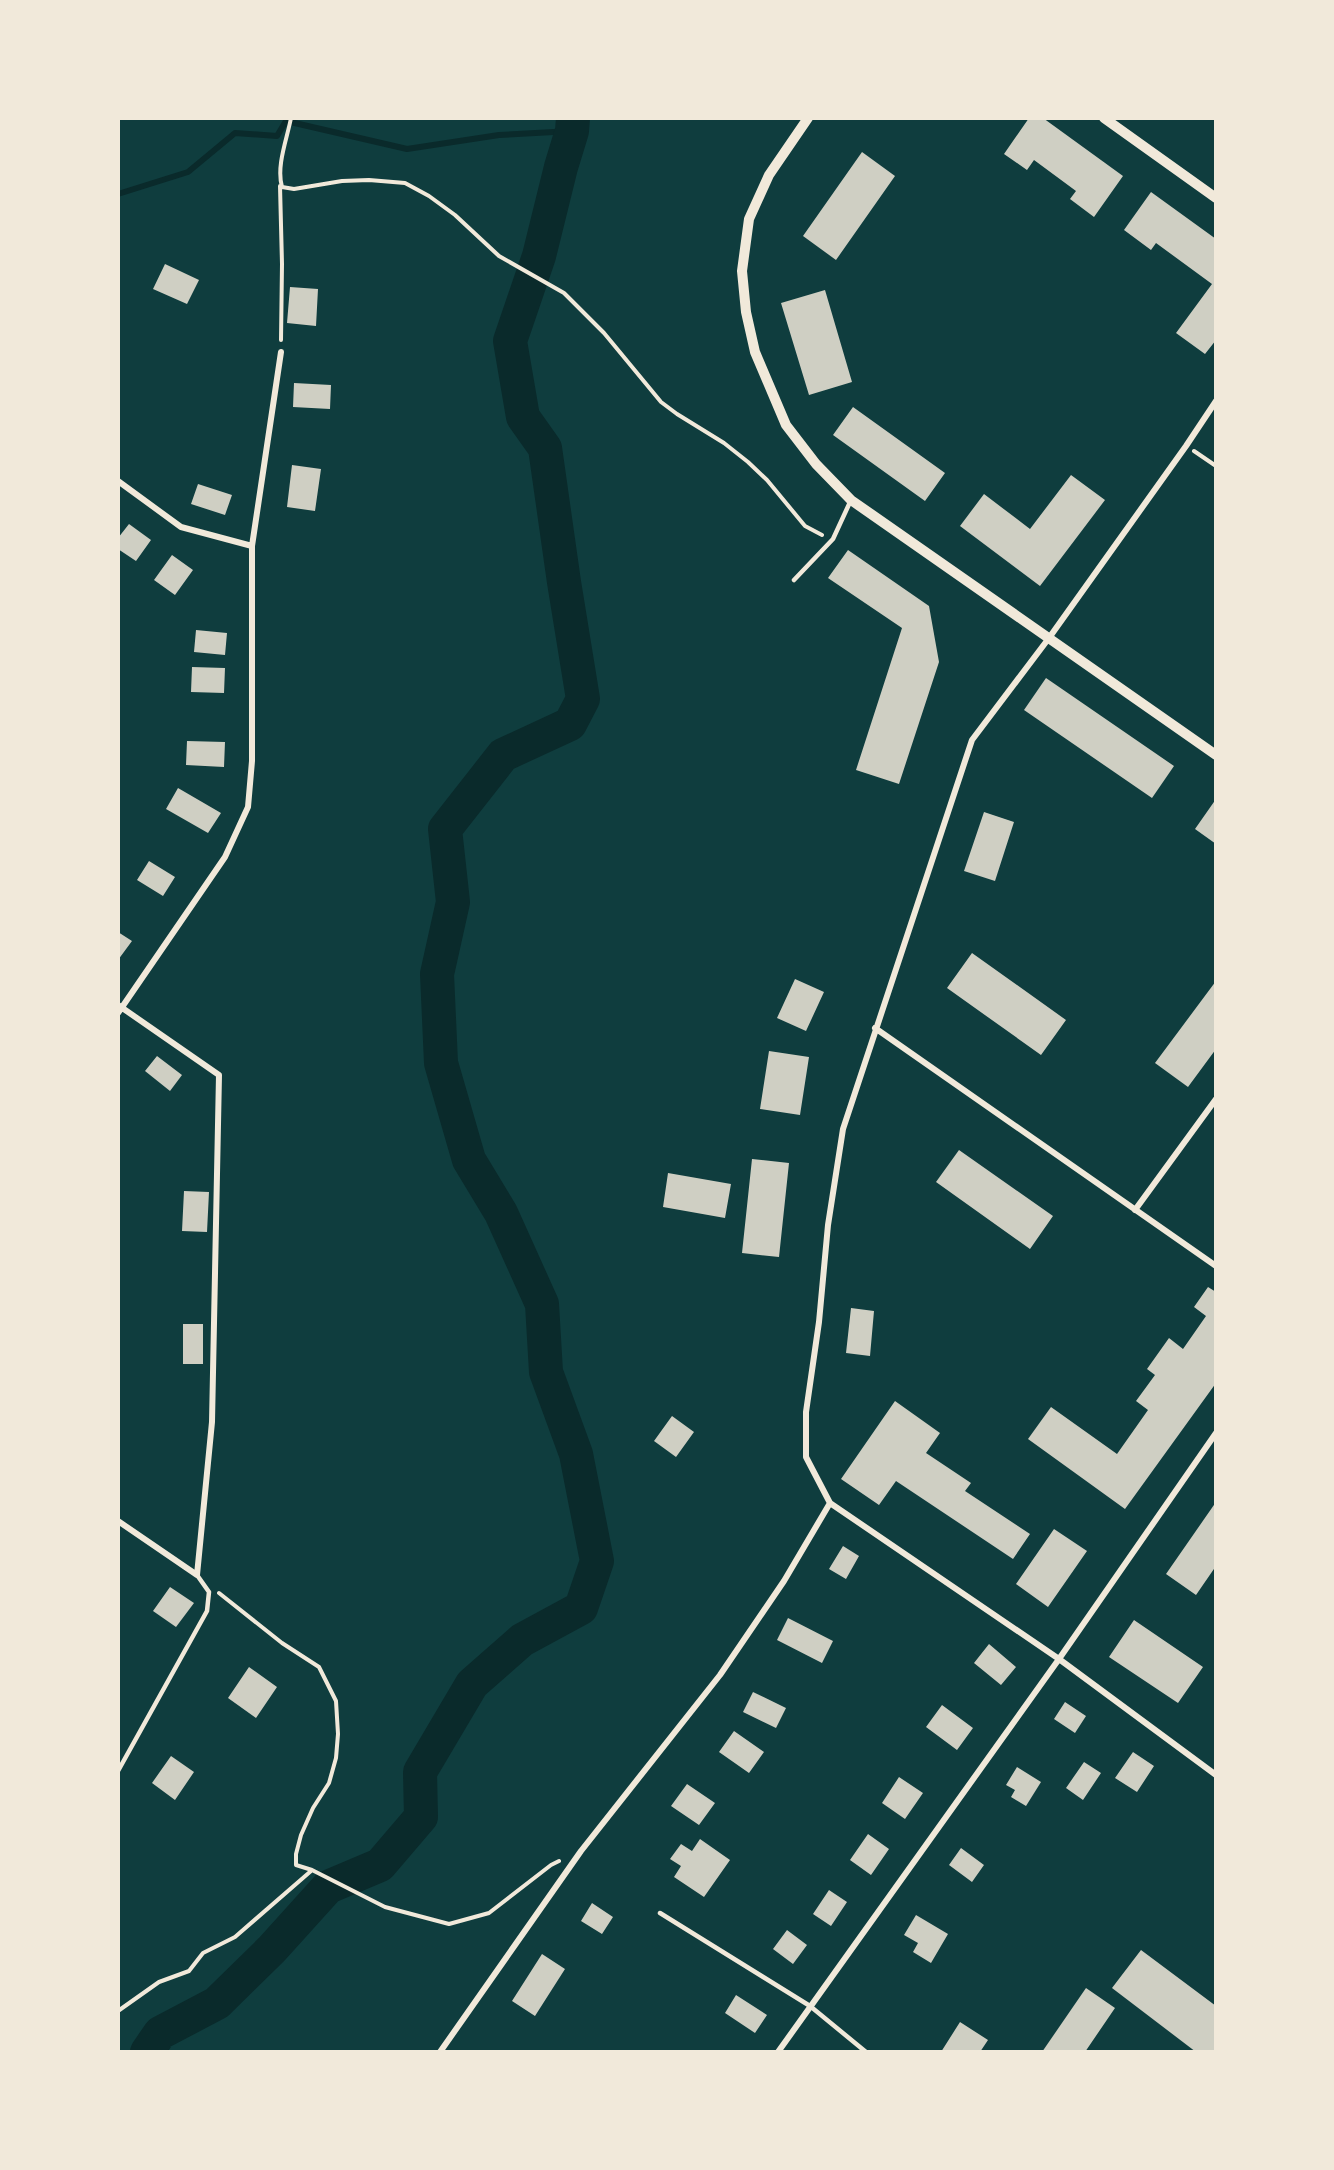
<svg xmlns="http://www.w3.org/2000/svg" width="1334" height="2170" font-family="'DejaVu Sans',sans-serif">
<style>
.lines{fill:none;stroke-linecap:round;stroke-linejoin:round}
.stream{stroke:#0a2a2b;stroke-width:6}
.river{stroke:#0a2a2b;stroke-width:34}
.building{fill:#cfcfc3}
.path{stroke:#f1e9da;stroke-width:4}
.service{stroke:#f1e9da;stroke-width:4.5}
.minor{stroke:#f1e9da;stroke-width:6}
.tertiary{stroke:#f1e9da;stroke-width:10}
</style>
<rect width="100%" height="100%" fill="#0f3d3e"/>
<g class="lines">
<path class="stream" d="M118 194 188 172 235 133 277 136 286 121 407 149 499 135 572 131"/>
<path class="river" d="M147 2052 160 2033 217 2003 272 1949 328 1887 380 1865 421 1817 420 1772 472 1684 522 1640 581 1608 597 1561 576 1454 546 1372 542 1304 501 1213 469 1160 441 1063 437 974 453 902 445 829 503 755 570 724 583 699 564 582 545 448 523 417 510 341 539 256 561 167 572 131 573 118"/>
</g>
<path class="building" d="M1029 118H1043L1123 176 1094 217 1070 199 1076 191 1034 160 1027 170 1004 154Z
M862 152 895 176 836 260 803 236Z
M1151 192 1216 239V340L1205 354 1176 333 1212 284 1156 243 1151 250 1124 230Z
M165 264 199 280 187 304 153 289Z
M290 287 318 289 316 326 287 323Z
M825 290 852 382 809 395 781 303Z
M294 383 331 385 330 409 293 407Z
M853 407 945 473 925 501 833 435Z
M292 465 321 469 315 511 287 507Z
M1071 475 1105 500 1040 586 960 526 984 494 1030 529Z
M198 484 232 495 225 515 191 504Z
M129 524 151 540 136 561 118 549V538Z
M848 550 929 606 939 662 899 784 856 770 902 628 828 578Z
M172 555 193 570 175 595 154 580Z
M196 630 227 633 225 655 194 652Z
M192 667 225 668 224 693 191 692Z
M1046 678 1174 766 1152 798 1024 710Z
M187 741 225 742 224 767 186 765Z
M178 788 221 813 208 833 166 809Z
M1216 799V844L1195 829Z
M984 812 1014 822 995 881 964 871Z
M149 861 175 877 163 896 137 880Z
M118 932 132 941 118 960Z
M972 953 1066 1020 1041 1055 947 988Z
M795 979 824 992 806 1031 777 1018Z
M1216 981V1049L1188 1087 1155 1063Z
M769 1051 809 1057 800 1115 760 1109Z
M157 1056 182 1075 170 1091 145 1071Z
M959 1150 1053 1216 1030 1249 936 1182Z
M752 1159 789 1163 779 1257 742 1253Z
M668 1173 731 1184 725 1218 663 1207Z
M184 1191 209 1192 207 1232 182 1231Z
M1208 1287 1216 1292V1383L1125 1509 1028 1439 1051 1407 1117 1454 1148 1410 1136 1401 1155 1375 1147 1369 1169 1338 1183 1349 1206 1316 1194 1307Z
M851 1308 874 1311 870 1356 846 1353Z
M183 1324H203V1364H183Z
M895 1401 940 1433 926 1453 971 1483 965 1491 1030 1534 1013 1559 896 1481 879 1505 841 1479Z
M672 1416 694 1432 676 1457 654 1441Z
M1216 1502V1566L1196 1595 1166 1574Z
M1054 1529 1087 1551 1048 1607 1016 1584Z
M843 1546 859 1556 846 1579 829 1569Z
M170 1587 194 1603 176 1627 153 1611Z
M788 1618 833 1641 822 1663 777 1640Z
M1134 1620 1203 1667 1178 1703 1109 1657Z
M989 1644 1016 1667 1001 1685 974 1663Z
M249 1667 277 1687 256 1718 228 1698Z
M753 1692 786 1708 776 1728 743 1712Z
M1065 1702 1086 1716 1075 1733 1054 1719Z
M942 1705 973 1728 957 1750 926 1727Z
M734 1731 764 1752 749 1773 719 1752Z
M1133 1752 1154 1766 1137 1792 1115 1778Z
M171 1756 194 1772 175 1800 152 1783Z
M1084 1762 1101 1773 1083 1800 1066 1788Z
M1017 1767 1041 1782 1026 1806 1011 1797 1015 1790 1006 1785Z
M899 1777 923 1793 905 1819 882 1803Z
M687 1784 715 1803 699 1825 671 1806Z
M868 1834 889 1849 871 1875 850 1860Z
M700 1839 730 1860 704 1897 674 1877 681 1866 670 1859 681 1844 692 1851Z
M961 1848 984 1865 972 1882 949 1865Z
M829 1890 847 1902 831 1926 813 1914Z
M592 1903 613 1917 602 1934 581 1921Z
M916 1915 948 1934 931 1963 913 1952 918 1943 904 1935Z
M787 1930 807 1945 793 1964 773 1949Z
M1141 1950 1216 2006V2052H1196L1112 1988Z
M542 1954 565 1969 535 2016 512 2001Z
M1086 1988 1115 2008 1085 2052H1042Z
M736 1995 767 2015 755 2033 725 2013Z
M960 2022 988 2040 980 2052H941Z"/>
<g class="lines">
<path class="path" d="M291 118C287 139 276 166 282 187L294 189 342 181 369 180 405 183 429 196 455 215 499 256 564 293 604 333 661 402 677 414 724 443 748 462 767 480 805 526 822 535
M280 186 282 264 281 340
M1194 451 1216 466
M219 1593 282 1643 319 1667 336 1701 338 1734 336 1758 329 1783 313 1808 301 1835 296 1854V1865L312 1870 385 1907 449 1924 489 1913 551 1865 559 1861
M118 2011 159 1982 189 1971 203 1953 235 1937 311 1871"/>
<path class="service" d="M794 580 833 539 851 500
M118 1771 207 1611 209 1592 197 1575
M660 1913 810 2006 866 2052"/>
<path class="minor" d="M1216 401 1186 446 1049 638 972 740 843 1129 828 1225 819 1322 806 1412V1457L830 1503 1059 1659 1216 1775
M118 481 181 527 252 546
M118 1005 219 1075 212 1422 197 1575 118 1521
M118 1013 225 857 248 807 252 761V546L281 352
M875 1028 1216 1266
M1135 1210 1216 1099
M440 2052 581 1851 720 1675 784 1581 830 1503
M778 2052 1059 1659 1216 1433"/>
<path class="tertiary" d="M808 118 769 175 749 219 742 271 746 312 755 352 786 425 816 464 851 500 1216 755
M1104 118 1216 198"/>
</g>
<rect width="1334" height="2170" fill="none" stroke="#f1e9da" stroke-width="240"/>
</svg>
